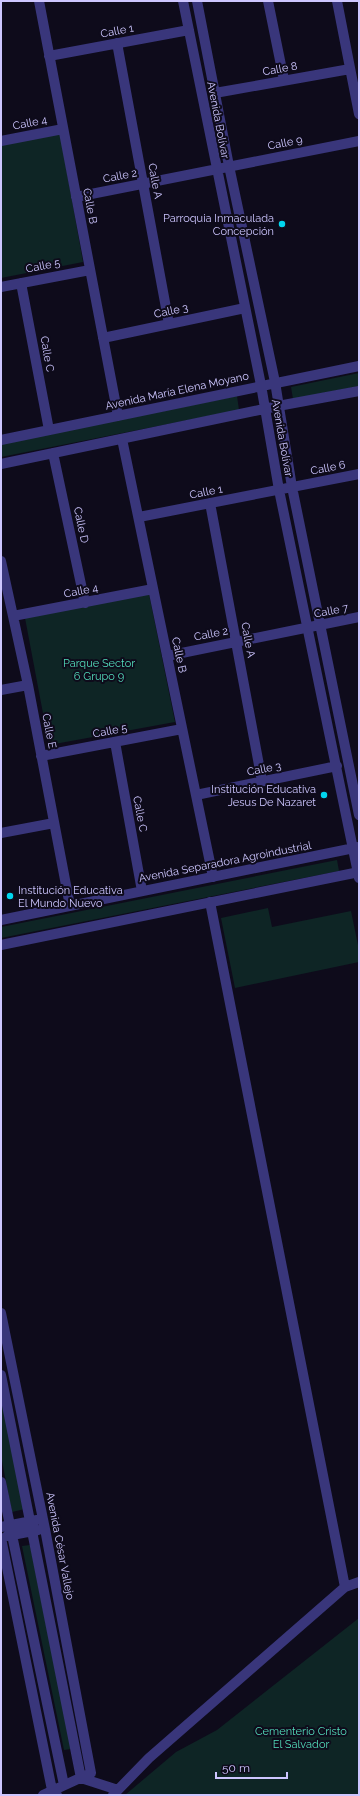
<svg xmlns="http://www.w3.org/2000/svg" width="360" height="1796" font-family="Raleway,sans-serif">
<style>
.green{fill:#0e2525}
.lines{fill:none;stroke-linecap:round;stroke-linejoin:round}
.minor{stroke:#39367b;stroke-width:10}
.poi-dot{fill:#01d6ef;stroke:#0e0b1b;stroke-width:1.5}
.labels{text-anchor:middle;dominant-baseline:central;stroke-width:4;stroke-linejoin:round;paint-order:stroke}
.street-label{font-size:11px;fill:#cdc6ff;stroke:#0e0b1b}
.poi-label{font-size:11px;fill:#cdc6ff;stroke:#0e0b1b;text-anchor:end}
.park-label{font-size:11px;fill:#53ddbb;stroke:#0e0b1b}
</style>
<rect width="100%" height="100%" fill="#0e0b1b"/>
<path class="green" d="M60 133 83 262 1 278V145Z
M359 373V386L293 399 291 387Z
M237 396 239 410 1 457V444Z
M149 594 175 722 49 745 25 618Z
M337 860 339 871 1 938V927Z
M268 908 272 927 351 911 359 950V962L235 988 221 918Z
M1 1390 25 1509 12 1512 1 1456Z
M30 1545 71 1749 64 1750 22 1546Z
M359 1618V1795H125L176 1752 217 1730Z"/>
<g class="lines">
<path class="minor" d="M39 1 118 416
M183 1 261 385 279 490 359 878
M197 1 229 166 275 382 292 487 359 815
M268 1 284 80
M337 1 359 114
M117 43 169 324
M49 56 189 30
M215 93 350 69
M1 141 63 129
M76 197 359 141
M21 283 49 430
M1 287 90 270
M103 338 245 308
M122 439 213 877
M1 440 359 366
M53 453 85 603
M1 464 278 406 359 391
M210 503 262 781
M139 517 359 474
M1 561 28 685 70 906
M13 616 153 589
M167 656 359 617
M1 690 28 685
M115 742 142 891
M41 756 182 729
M196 795 337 766
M1 833 54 823
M210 902 345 1587
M1 920 359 847
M1 945 359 872
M1 1313 45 1529 91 1773 43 1795
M1 1375 81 1778 118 1790
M1 1482 64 1785
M1 1527 37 1520
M7 1536 38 1530
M1 1538 52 1790 57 1795
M113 1795 149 1758 345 1587 359 1582"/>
</g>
<g class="poi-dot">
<circle cx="282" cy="224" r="4"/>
<circle cx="324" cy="795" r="4"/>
<circle cx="10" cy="896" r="4"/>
</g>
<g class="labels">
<g class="street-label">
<text transform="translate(117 31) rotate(-11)">Calle 1</text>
<text transform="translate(280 69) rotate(-10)">Calle 8</text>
<text transform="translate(218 120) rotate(79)">Avenida Bolívar</text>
<text transform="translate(30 123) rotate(-11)">Calle 4</text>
<text transform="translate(285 143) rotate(-11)">Calle 9</text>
<text transform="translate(120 176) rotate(-11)">Calle 2</text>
<text transform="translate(155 181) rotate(79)">Calle A</text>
<text transform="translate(90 206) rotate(79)">Calle B</text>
<text transform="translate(43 266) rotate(-11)">Calle 5</text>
<text transform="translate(171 311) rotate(-12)">Calle 3</text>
<text transform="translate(47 354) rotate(80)">Calle C</text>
<text transform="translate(177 391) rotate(-12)">Avenida María Elena Moyano</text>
<text transform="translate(282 438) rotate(80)">Avenida Bolívar</text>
<text transform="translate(328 468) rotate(-11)">Calle 6</text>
<text transform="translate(206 492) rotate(-11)">Calle 1</text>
<text transform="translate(81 525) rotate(78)">Calle D</text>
<text transform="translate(81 591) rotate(-11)">Calle 4</text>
<text transform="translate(331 611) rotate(-11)">Calle 7</text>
<text transform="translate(211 634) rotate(-11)">Calle 2</text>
<text transform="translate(248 640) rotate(79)">Calle A</text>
<text transform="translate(179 655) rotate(78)">Calle B</text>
<text transform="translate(49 731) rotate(79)">Calle E</text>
<text transform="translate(110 731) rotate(-11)">Calle 5</text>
<text transform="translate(264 769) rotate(-11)">Calle 3</text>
<text transform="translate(140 814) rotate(79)">Calle C</text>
<text transform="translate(225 862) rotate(-11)">Avenida Separadora Agroindustrial</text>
<text transform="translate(60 1546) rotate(79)">Avenida César Vallejo</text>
</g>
<g class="poi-label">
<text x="274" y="218">Parroquia Inmaculada<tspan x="274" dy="13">Concepción</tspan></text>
<text x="316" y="789">Institución Educativa<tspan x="316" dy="13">Jesus De Nazaret</tspan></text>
<text x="18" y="890" text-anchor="start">Institución Educativa<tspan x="18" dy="13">El Mundo Nuevo</tspan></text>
</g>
<g class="park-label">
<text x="99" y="663">Parque Sector<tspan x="99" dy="13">6 Grupo 9</tspan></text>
<text x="301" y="1731">Cementerio Cristo<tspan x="301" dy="13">El Salvador</tspan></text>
</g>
</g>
<rect width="360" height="1796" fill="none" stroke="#cdc6ff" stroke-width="4"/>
<path d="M216 1772v6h71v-6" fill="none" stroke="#cdc6ff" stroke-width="2"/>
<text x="222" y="1772" font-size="12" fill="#cdc6ff" stroke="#0e0b1b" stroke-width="3" paint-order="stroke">50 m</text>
</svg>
